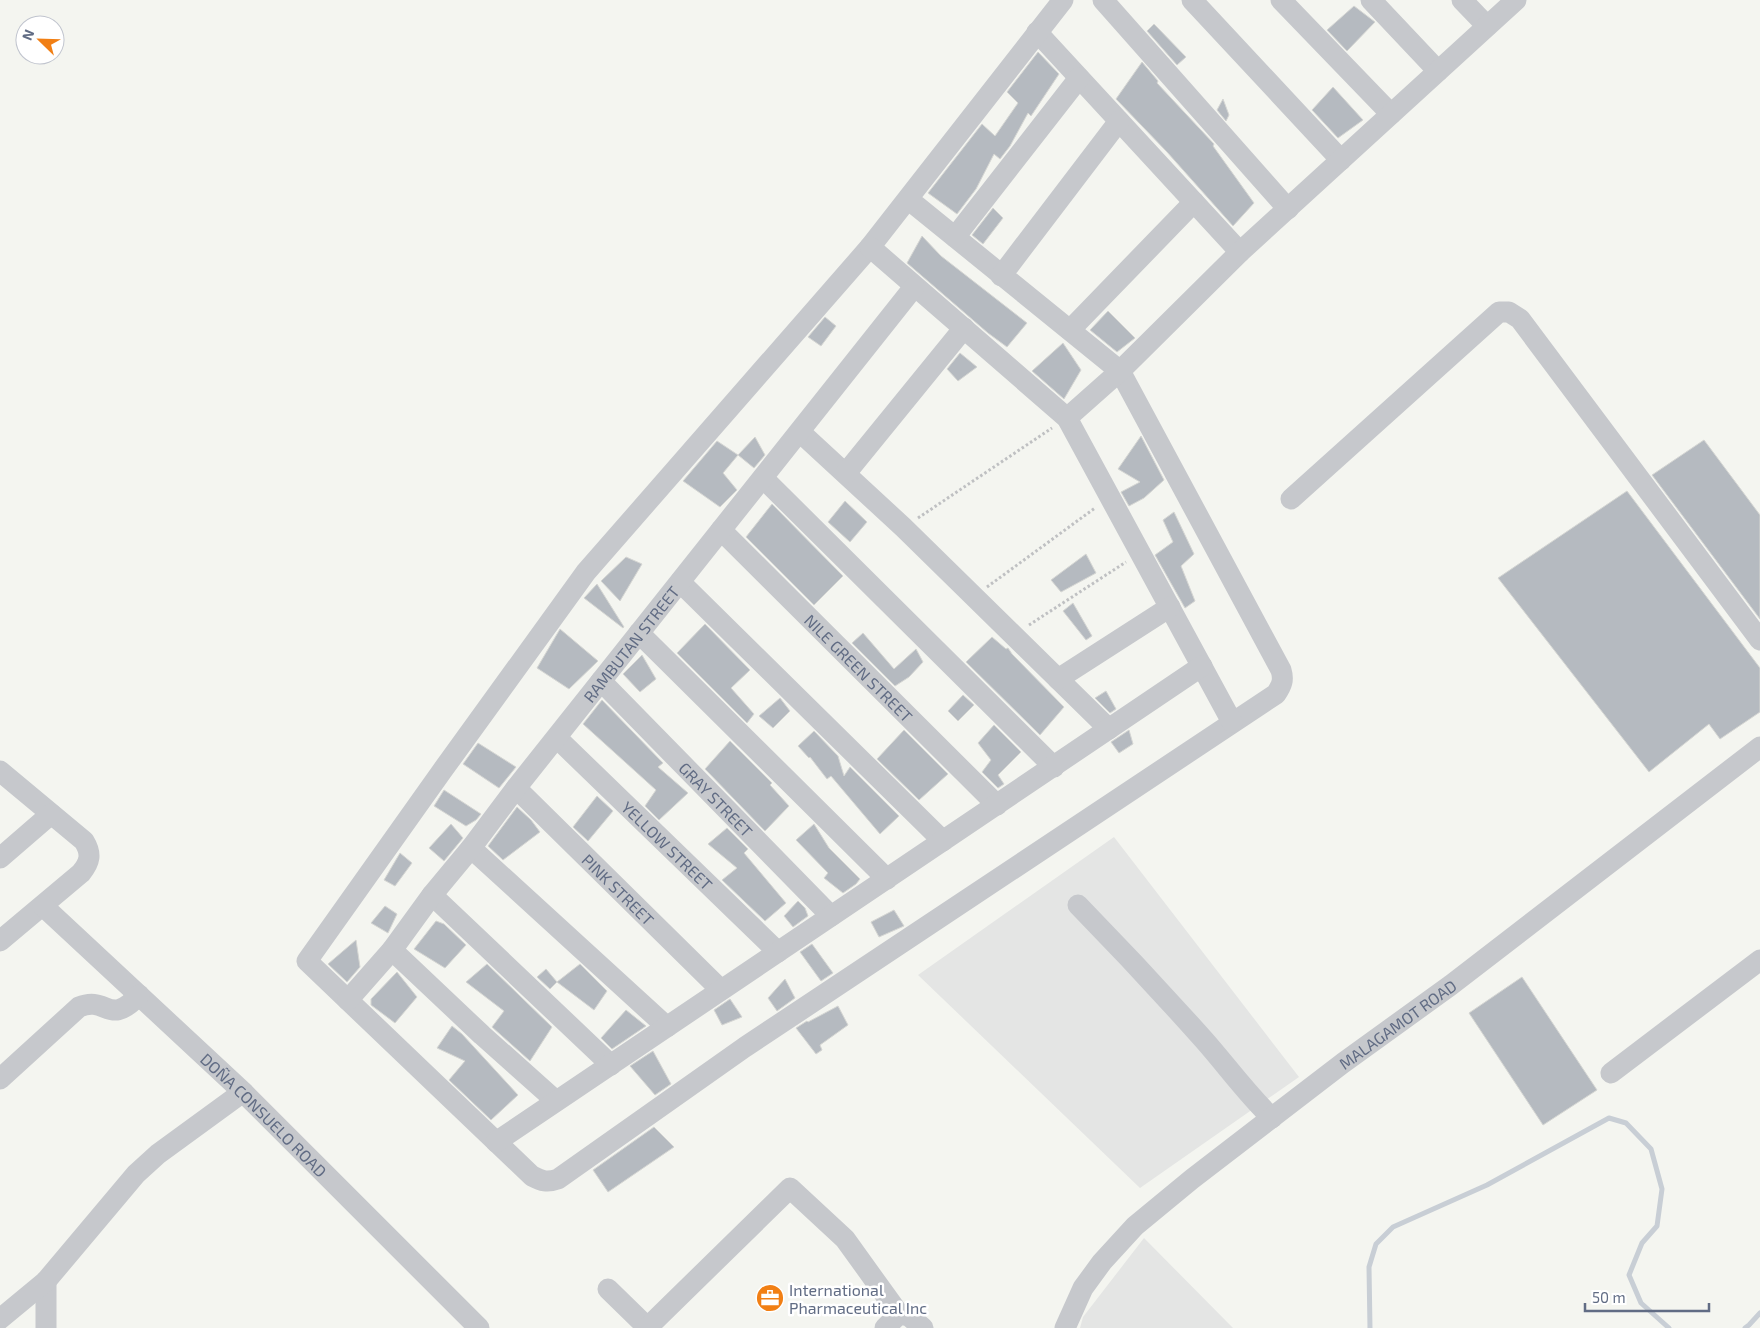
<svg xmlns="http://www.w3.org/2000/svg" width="1760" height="1328" font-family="'Exo 2',sans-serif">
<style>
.built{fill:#e4e5e4}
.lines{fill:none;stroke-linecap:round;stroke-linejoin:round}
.stream{stroke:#c8ced5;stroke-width:5}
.building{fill:#b5bac0;stroke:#d5d6d3}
.path{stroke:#bfc0c2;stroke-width:3;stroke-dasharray:2.5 2.5;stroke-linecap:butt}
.minor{stroke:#c6c8cc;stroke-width:21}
.labels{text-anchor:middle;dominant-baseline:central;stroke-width:5;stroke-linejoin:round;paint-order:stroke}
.street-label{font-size:16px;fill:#616c84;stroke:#fff}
.poi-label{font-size:16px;fill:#616c84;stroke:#fff;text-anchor:start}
</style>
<rect width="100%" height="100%" fill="#f4f5f0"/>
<path class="built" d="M1114 837 1299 1077 1140 1188 918 975Z
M1144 1238 1233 1328H1080L1083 1317Z"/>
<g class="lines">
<path class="stream" d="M1370 1328 1369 1267 1376 1244 1393 1227 1487 1185 1609 1118 1626 1123 1651 1149 1662 1189 1657 1226 1642 1243 1629 1275 1641 1303 1669 1328
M1745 1328 1749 1325 1760 1313"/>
</g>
<path class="building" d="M1354 6 1375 22 1347 51 1327 30Z
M1154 24 1186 57 1177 65 1147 31Z
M1038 52 1059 74 1031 116 1028 113 1010 146 1000 159 994 154 976 189 957 214 928 193 982 124 995 136 1018 103 1007 92Z
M1142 62 1158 81 1157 83 1214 144 1213 146 1254 203 1233 226 1167 152 1116 99Z
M1333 87 1363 120 1338 138 1312 110Z
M1223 99 1229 115 1226 121 1217 110Z
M993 208 1003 218 983 244 972 235Z
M922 236 941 256 1027 323 1007 347 988 333 907 263Z
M1108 311 1135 338 1117 352 1090 330Z
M825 317 836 326 821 346 808 337Z
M1063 343 1081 370 1064 399 1032 371Z
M960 353 977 367 958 381 947 369Z
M1141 436 1164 480 1144 498 1129 506 1121 492 1140 482 1118 469Z
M755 437 765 455 754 468 738 455Z
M1704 440 1760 515V619L1652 475Z
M717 441 738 455 723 473 737 490 720 507 683 481Z
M1627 491 1760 668V712L1720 739 1709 724 1649 772 1498 578Z
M845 501 867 522 850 542 828 522Z
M772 504 843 576 814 605 746 537Z
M1174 512 1194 554 1181 566 1195 601 1185 608 1155 555 1173 542 1163 520Z
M1086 554 1096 573 1061 592 1051 580Z
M626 557 642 564 620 601 601 581Z
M597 584 624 627 623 628 584 598Z
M1073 603 1092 636 1086 640 1063 611Z
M705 624 750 670 731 688 754 714 747 723 677 653Z
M560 629 598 661 569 689 537 668Z
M863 633 894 669 916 649 923 662 909 677 895 686 852 643Z
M992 637 1006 649 1008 648 1012 654 1064 707 1040 735 966 662Z
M642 655 656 679 640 692 623 674Z
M1106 691 1116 709 1110 713 1095 698Z
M963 695 974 705 958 721 948 711Z
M780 698 790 711 773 728 759 716Z
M602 700 663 763 658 767 688 793 659 820 645 806 656 790 583 724Z
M994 725 1021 752 998 775 1004 784 998 788 982 772 991 760 978 743Z
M904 730 948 774 919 800 877 759Z
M1129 730 1133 744 1119 753 1111 742Z
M814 731 838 756 844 776 850 767 899 816 880 834 831 776 827 779 810 757 809 758 798 746Z
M730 741 772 783 770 785 789 806 765 831 705 769Z
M478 743 516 767 499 788 463 764Z
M444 790 481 814 476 820 466 826 434 806Z
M597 796 613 811 588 841 573 827Z
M517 807 531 820 540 832 503 860 488 846Z
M451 824 463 838 444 861 429 848Z
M814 824 829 848 860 879 856 884 843 893 824 878 828 873 796 840Z
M727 828 748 849 744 853 786 903 765 921 722 880 737 868 708 844Z
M400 853 412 863 395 886 384 880Z
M798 901 805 908 808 916 793 927 784 916Z
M385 906 397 914 388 933 371 923Z
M894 910 904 926 879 937 871 922Z
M436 921 444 924 466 945 445 968 414 949Z
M356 940 360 967 347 982 328 964Z
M812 944 833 973 821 981 800 952Z
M487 964 552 1027 530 1061 492 1027 504 1011 466 982Z
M580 964 607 991 594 1010 557 982Z
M546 969 557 982 550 989 537 977Z
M397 972 417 997 395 1023 371 1005V999Z
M1522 977 1597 1090 1543 1125 1469 1013Z
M785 979 795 998 777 1011 768 998Z
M730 999 742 1017 722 1025 714 1010Z
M838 1006 848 1025 820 1045 822 1050 816 1054 796 1028 807 1021 808 1022Z
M626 1010 646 1026 612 1049 601 1038Z
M452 1026 462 1034 518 1095 491 1120 449 1080 465 1061 437 1048Z
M653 1051 671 1084 655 1095 630 1066Z
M654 1127 674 1147 608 1192 593 1170Z"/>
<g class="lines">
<path class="path" d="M918 518 1052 428
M987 587 1095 508
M1029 625 1126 562"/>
<g class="minor">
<path d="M1103 0 1288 209"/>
<path d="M1192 0 1341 160"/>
<path d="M1281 0 1391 114"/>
<path d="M1371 0 1438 71"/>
<path d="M1462 0 1487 26"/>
<path d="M1037 32 1240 252"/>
<path d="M908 199 1120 371 1281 670C1284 680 1282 685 1276 694L745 1047 558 1179C547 1183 542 1181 532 1176L307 961 442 771 586 572 870 247 1063 0"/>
<path d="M955 237 1079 78"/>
<path d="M870 247 1067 418 1232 722"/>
<path d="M1001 276 1119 121"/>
<path d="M1070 330 1194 202"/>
<path d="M1067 418 1120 371 1240 252 1516 0"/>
<path d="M800 432 903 527 1109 729"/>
<path d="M846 473 964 328"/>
<path d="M763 478 1054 767"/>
<path d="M1291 499 1499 312H1509L1520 319 1760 640"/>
<path id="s1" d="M721 530 997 805"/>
<path d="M680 582 943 841"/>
<path d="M639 633 887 879"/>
<path d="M1058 679 1170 607"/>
<path id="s2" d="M601 681 831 916"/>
<path id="s3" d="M557 738 778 952"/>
<path d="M0 771 84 841C92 854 90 862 81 873L0 941"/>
<path id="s4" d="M516 788 721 990"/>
<path d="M471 848 667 1027"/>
<path d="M0 858 51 814"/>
<path d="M432 895 611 1065"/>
<path d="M1078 905C1121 949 1163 994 1204 1040 1227 1066 1247 1094 1272 1118"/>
<path id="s5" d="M43 906 243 1092 479 1328"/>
<path d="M392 950 482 1035 556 1101"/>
<path id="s6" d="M348 1000 392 950 432 895 471 848 516 788 914 287"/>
<path d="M1611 1073 1760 960"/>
<path d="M0 1079 79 1007C108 995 108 1028 139 995"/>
<path d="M496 1142 1202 666"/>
<path d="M46 1281V1328"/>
<path d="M608 1289 648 1328"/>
<path d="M0 1319 46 1281 136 1174 158 1154 243 1092"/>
<path d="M648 1327 790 1188 845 1239 899 1314"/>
<path d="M885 1328 899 1314 909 1316 923 1328"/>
<path id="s7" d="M1065 1328 1083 1288 1102 1262 1135 1226 1192 1179 1343 1063 1451 985 1760 747"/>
</g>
</g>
<defs>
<symbol id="office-disc" viewBox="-11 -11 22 22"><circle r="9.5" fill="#f17f14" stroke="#fff"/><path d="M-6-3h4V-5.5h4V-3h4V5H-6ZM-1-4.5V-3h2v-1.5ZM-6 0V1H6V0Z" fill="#fff"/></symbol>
</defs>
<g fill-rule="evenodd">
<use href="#office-disc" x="754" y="1282" width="32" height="32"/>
</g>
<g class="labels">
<g class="street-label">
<text stroke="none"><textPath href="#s6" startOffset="455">RAMBUTAN STREET</textPath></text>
<text stroke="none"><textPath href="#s1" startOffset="195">NILE GREEN STREET</textPath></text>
<text stroke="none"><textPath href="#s2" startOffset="165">GRAY STREET</textPath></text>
<text stroke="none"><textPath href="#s3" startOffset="154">YELLOW STREET</textPath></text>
<text stroke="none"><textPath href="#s4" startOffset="144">PINK STREET</textPath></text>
<text stroke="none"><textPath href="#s7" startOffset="456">MALAGAMOT ROAD</textPath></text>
<text stroke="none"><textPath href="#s5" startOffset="304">DOÑA CONSUELO ROAD</textPath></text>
</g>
<g class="poi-label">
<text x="789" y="1289">International<tspan x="789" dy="18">Pharmaceutical Inc</tspan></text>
</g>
</g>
<g transform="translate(40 40) rotate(293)"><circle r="24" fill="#ffffff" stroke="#c0c4ce"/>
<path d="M0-4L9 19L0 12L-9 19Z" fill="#f17f14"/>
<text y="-8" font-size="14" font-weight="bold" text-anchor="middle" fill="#616c84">N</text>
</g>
<path d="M1585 1303v8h124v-8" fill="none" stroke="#616c84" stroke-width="2.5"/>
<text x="1592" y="1303" font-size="15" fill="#616c84" stroke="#ffffff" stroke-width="4" paint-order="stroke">50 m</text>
</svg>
